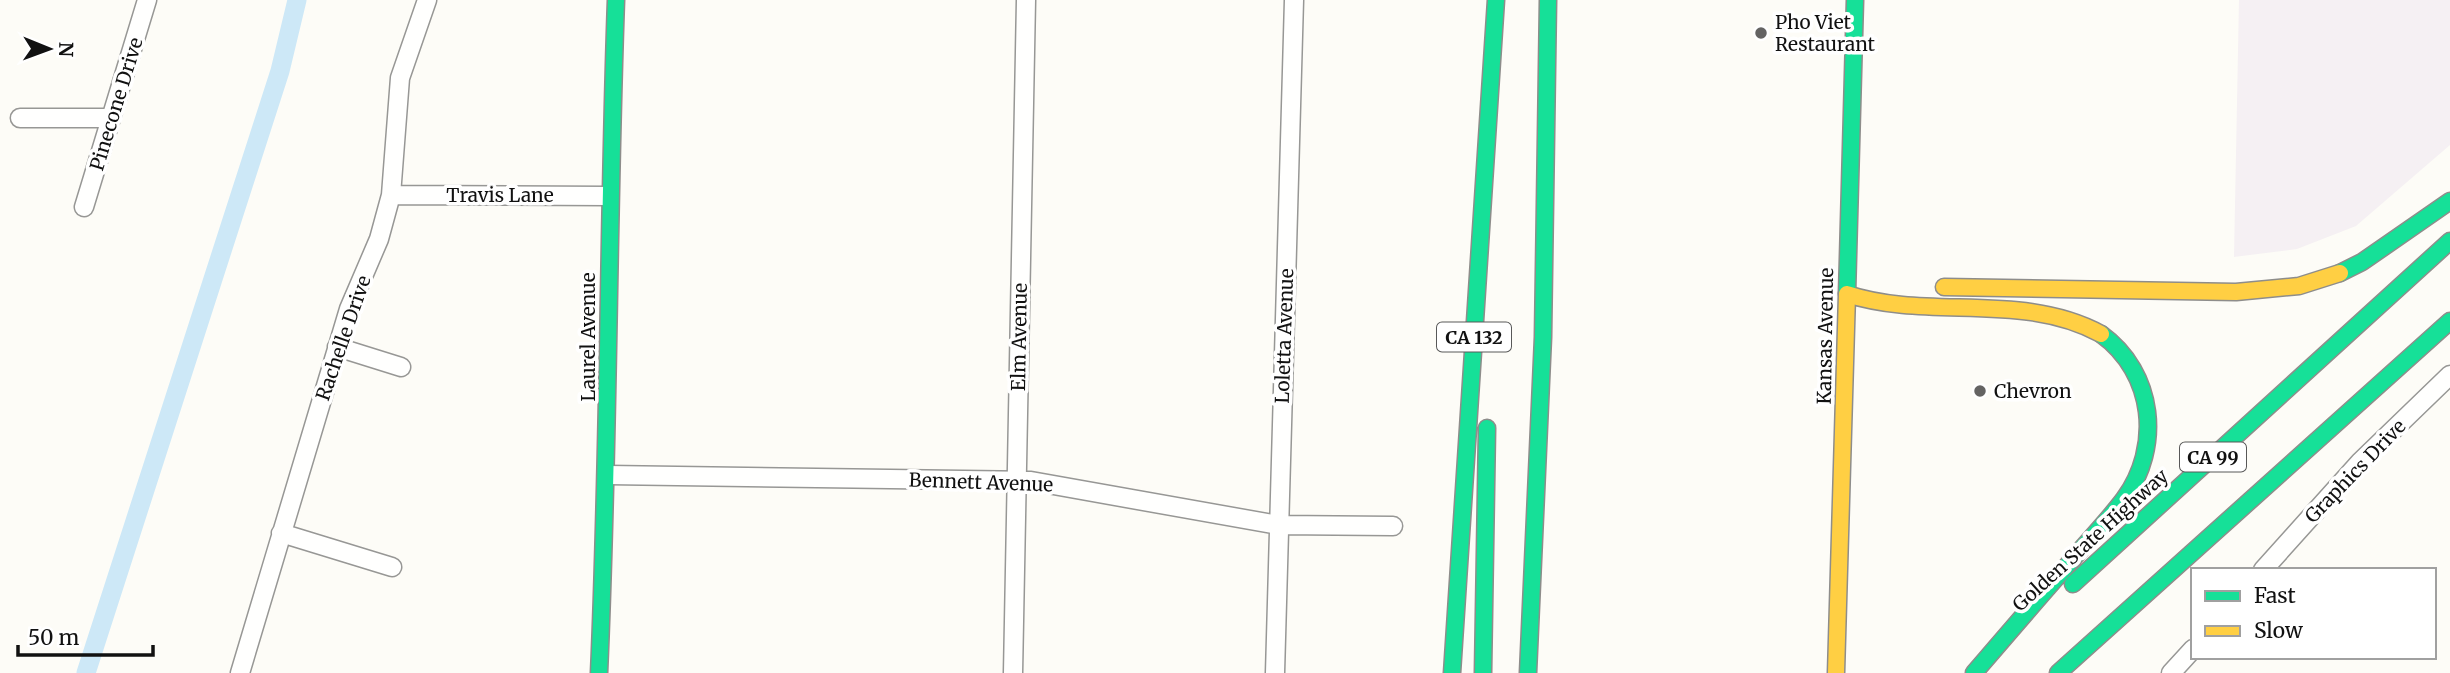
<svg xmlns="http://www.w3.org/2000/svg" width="2450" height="673" font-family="Merriweather,serif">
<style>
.industrial{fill:#f5f0f3}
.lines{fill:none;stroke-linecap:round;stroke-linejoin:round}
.canal{stroke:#cde8f7;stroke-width:19}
.street-casing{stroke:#979795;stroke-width:21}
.fast-casing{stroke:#8e8d8b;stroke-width:19}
.slow-casing{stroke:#8e8d8b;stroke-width:19}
.street{stroke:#fffffe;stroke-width:18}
.fast{stroke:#16e098;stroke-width:16}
.slow{stroke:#ffcf43;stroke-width:16}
.poi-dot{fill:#646362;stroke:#fff;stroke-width:2.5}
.labels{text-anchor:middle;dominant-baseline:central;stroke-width:7;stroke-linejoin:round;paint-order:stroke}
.shield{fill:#fff;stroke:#585858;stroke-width:2}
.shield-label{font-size:18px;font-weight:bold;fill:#111}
.poi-label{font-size:19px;fill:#111;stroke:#fff;text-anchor:start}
.street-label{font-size:19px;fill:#111;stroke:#fff}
</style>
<rect width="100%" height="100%" fill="#fdfcf7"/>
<path class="industrial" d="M2239 0H2450V145L2356 226 2297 249 2234 257Z"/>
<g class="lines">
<path class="canal" d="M86 673 280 71 297 0"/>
<defs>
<path id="street" d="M20 118H111
M391 195 609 196
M84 207 147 0
M337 347 401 367
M608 475 1031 481 1278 525 1393 526
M281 533 392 567
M2263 570 2360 462 2450 375
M240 673 349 309 379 239 391 195 400 78 427 0
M1013 673 1026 0
M1275 673 1294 0
M2171 673 2193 649"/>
<path id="fast" d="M2340 273 2362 262 2450 201
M1847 294 1855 0
M2073 584 2450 241
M599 673C609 449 608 224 616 0
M1452 673 1496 0
M1483 673 1487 428
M1528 673 1543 337 1548 0
M1974 673C2004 638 2034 603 2065 568 2084 545 2106 523 2124 499 2162 447 2155 373 2101 334
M2058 673 2450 321"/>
<path id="slow" d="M1944 287 2236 292 2299 286 2340 273
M1847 294C1929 321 2022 291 2101 334
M1836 673 1847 294"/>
</defs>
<use href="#street" class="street-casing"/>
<use href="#fast" class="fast-casing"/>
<use href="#slow" class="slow-casing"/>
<use href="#street" class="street"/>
<use href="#fast" class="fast"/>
<use href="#slow" class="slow"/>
</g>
<g class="poi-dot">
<circle cx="1761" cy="33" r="7"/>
<circle cx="1980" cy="391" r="7"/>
</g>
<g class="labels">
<g class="shield">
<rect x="1437" y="322.5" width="74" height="29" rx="5"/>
<rect x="2180" y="442.5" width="66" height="29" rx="5"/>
</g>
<g class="shield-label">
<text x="1474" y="337">CA 132</text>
<text x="2213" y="457">CA 99</text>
</g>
<g class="poi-label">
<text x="1775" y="22">Pho Viet<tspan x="1775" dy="22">Restaurant</tspan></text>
<text x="1994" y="391">Chevron</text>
</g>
<g class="street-label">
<text transform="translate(116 104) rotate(-73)">Pinecone Drive</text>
<text x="500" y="195">Travis Lane</text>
<text transform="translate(1284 336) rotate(-88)">Loletta Avenue</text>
<text transform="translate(1825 336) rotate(-89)">Kansas Avenue</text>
<text transform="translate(588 337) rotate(-90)">Laurel Avenue</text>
<text transform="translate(1019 337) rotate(-89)">Elm Avenue</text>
<text transform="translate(343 338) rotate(-71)">Rachelle Drive</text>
<text transform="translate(2355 471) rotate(-46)">Graphics Drive</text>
<text transform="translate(981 482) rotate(2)">Bennett Avenue</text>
<text transform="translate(2090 540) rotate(-42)">Golden State Highway</text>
</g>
</g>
<rect x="2191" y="568" width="245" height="91" fill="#ffffff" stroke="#a0a0a0" stroke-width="2"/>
<rect x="2205" y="591" width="35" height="10" fill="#16e098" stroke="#a0a0a0" stroke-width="2"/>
<text x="2254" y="603" font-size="21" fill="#111111">Fast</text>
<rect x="2205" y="626" width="35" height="10" fill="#ffcf43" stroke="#a0a0a0" stroke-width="2"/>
<text x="2254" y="638" font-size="21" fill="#111111">Slow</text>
<g transform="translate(49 49) rotate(91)" stroke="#ffffff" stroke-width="5" paint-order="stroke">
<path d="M0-5L12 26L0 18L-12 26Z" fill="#111111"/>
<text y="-10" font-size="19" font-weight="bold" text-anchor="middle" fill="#111111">N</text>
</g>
<path d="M18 645v10h135v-10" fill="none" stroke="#111111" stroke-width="3.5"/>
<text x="28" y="645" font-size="21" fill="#111111" stroke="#ffffff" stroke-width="5" paint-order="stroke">50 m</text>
</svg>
